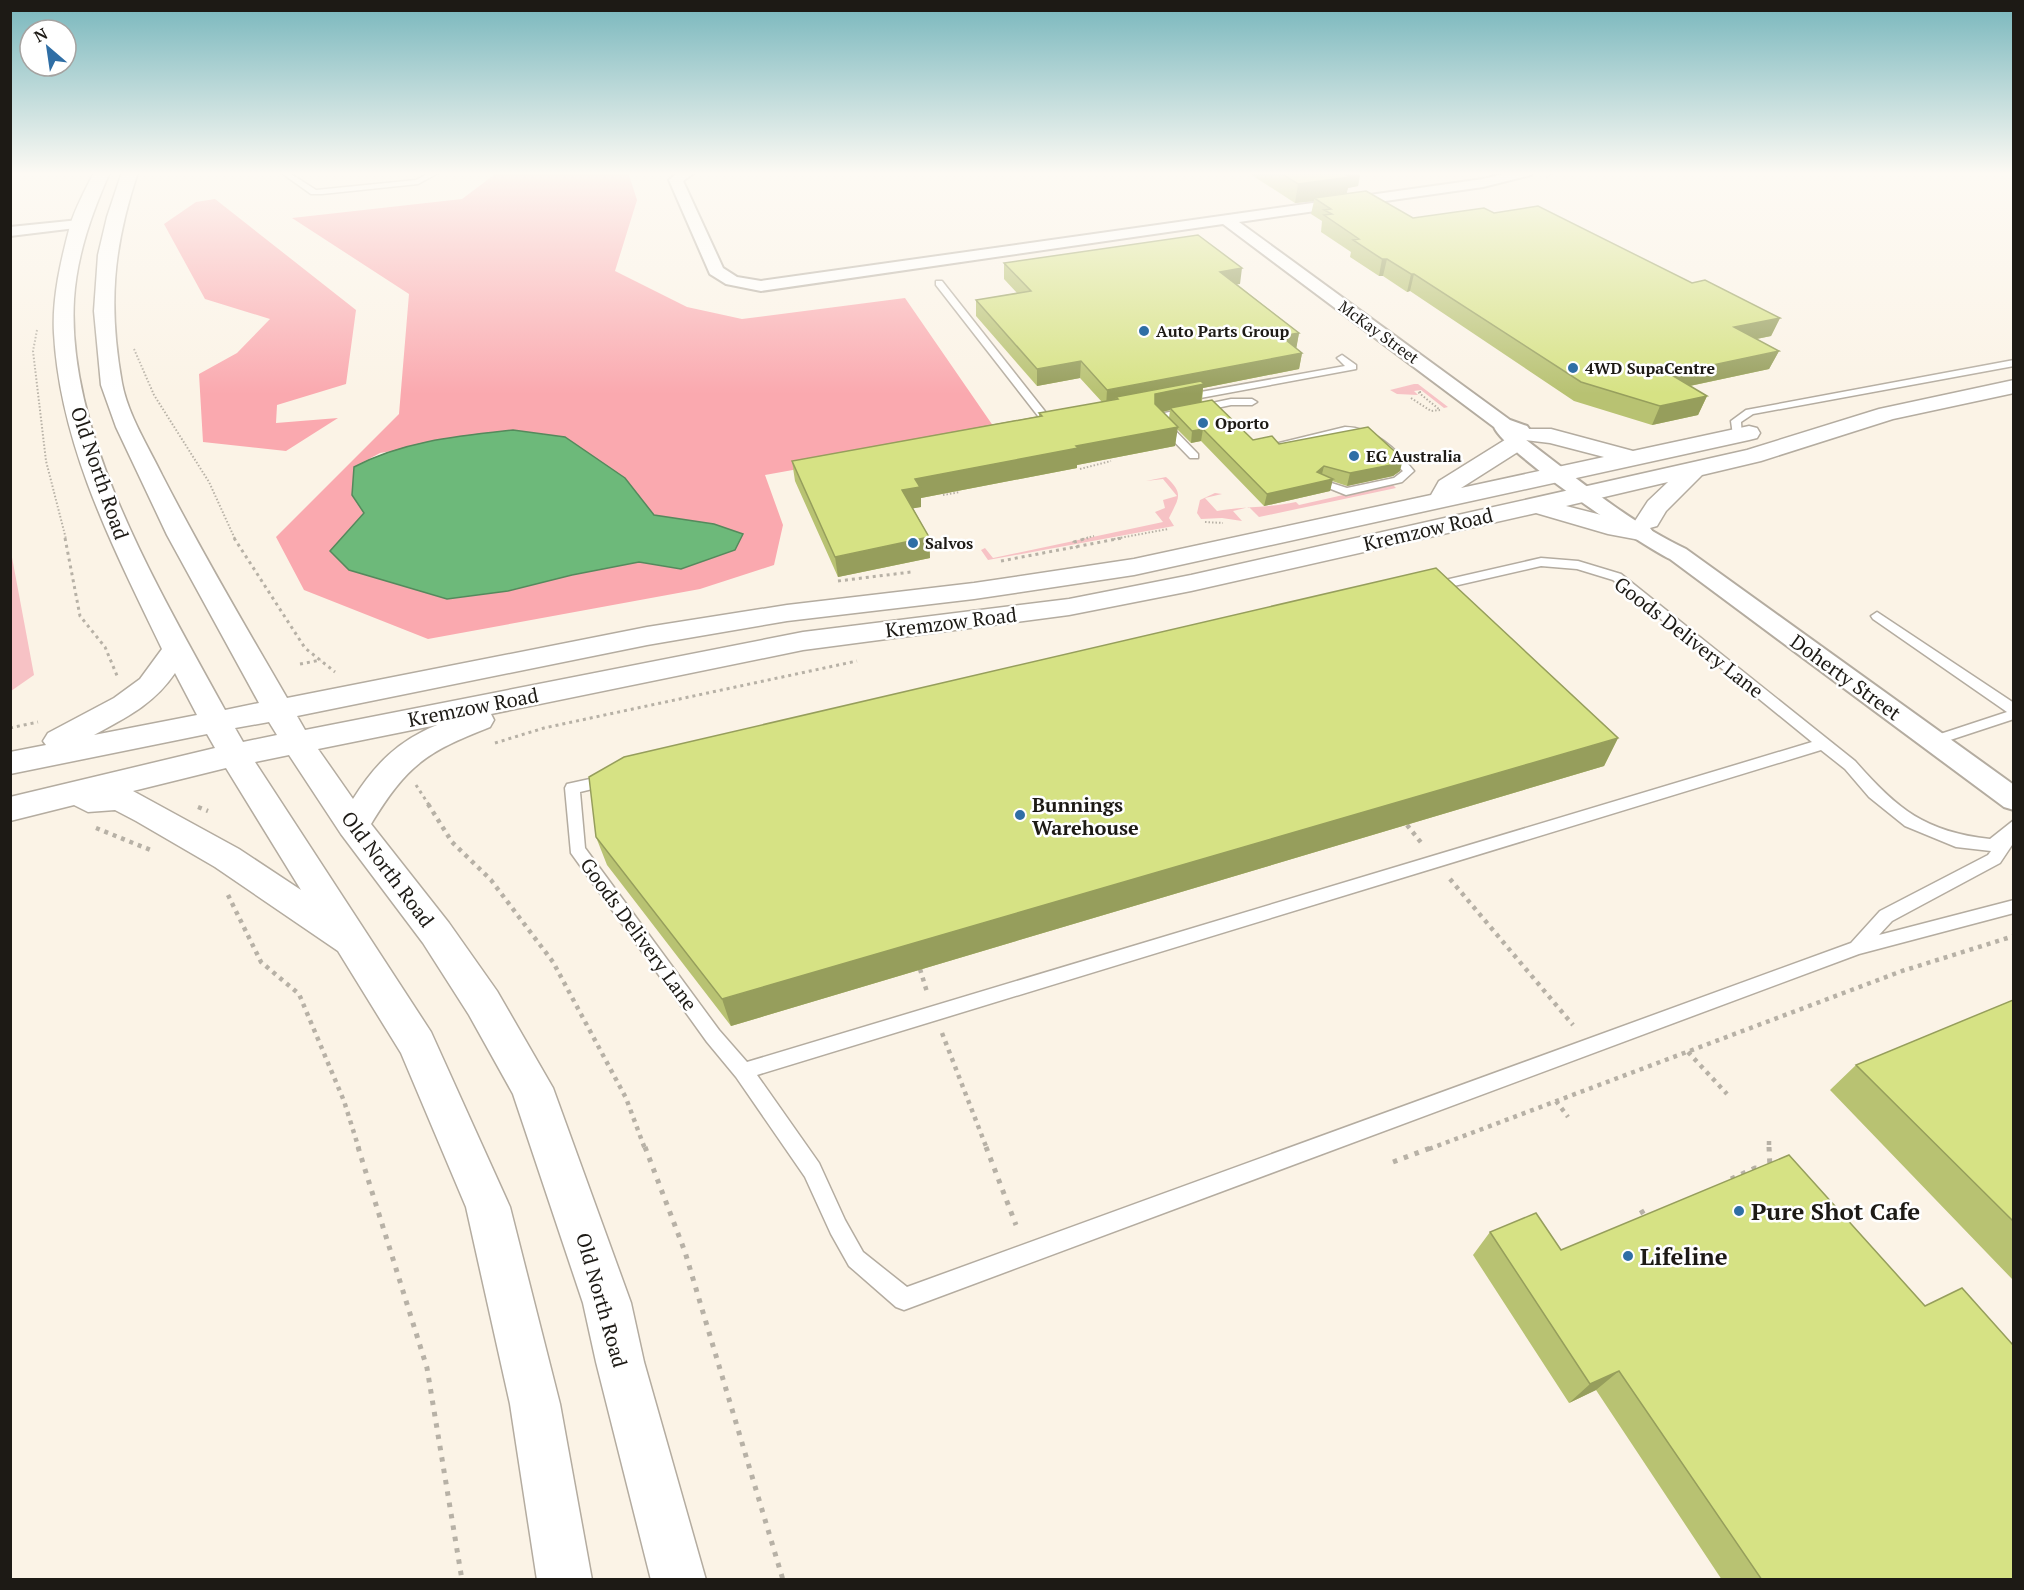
<svg xmlns="http://www.w3.org/2000/svg" width="2024" height="1590" font-family="'PT Serif',serif">
<style>
.green{fill:#f7c2c5}
.forest{fill:#faa9af;fill-rule:evenodd}
.water{fill:#6db97a;stroke:#55895c;stroke-width:1.5}
.lines{fill:none;stroke-linecap:round;stroke-linejoin:round}
.lane-casing{stroke:#b4aca0;stroke-width:3}
.street-casing{stroke:#b4aca0;stroke-width:4}
.secondary-casing{stroke:#b4aca0;stroke-width:3}
.path-far3{stroke:#b7b1a6;stroke-width:2;stroke-dasharray:1.5 2;stroke-linecap:butt}
.path-far2{stroke:#b7b1a6;stroke-width:3;stroke-dasharray:3 4;stroke-linecap:butt}
.path-far1{stroke:#b7b1a6;stroke-width:4.5;stroke-dasharray:4 5;stroke-linecap:butt}
.path{stroke:#b7b1a6;stroke-width:5;stroke-dasharray:4.5 7;stroke-linecap:butt}
.lane{fill:#fff;fill-rule:evenodd}
.street{fill:#fff;fill-rule:evenodd}
.secondary{fill:#fff;fill-rule:evenodd}
.wall{fill:#b8c272;fill-rule:evenodd}
.shaded-wall{fill:#969e5c}
.building{fill:#d6e284;stroke:#969e5c;stroke-width:1.5}
.poi-dot{fill:#2f6ea5;stroke:#fff;stroke-width:2}
.labels{text-anchor:middle;dominant-baseline:central;stroke-width:5;stroke-linejoin:round;paint-order:stroke}
.far-poi-label{font-size:16px;font-weight:bold;fill:#1d1a15;stroke:#fff;text-anchor:start}
.far-street-label{font-size:16px;fill:#1d1a15;stroke:#fff}
.street-label{font-size:20px;fill:#1d1a15;stroke:#fff}
.poi-label{font-size:20px;font-weight:bold;fill:#1d1a15;stroke:#fff;text-anchor:start}
.near-poi-label{font-size:24px;font-weight:bold;fill:#1d1a15;stroke:#fff;text-anchor:start}
</style>
<rect width="100%" height="100%" fill="#fbf3e6"/>
<path class="green" d="M1414 384H1418L1448 407 1444 408 1421 390 1414 391 1418 395 1397 394 1390 390Z
M1166 477C1185 494 1178 499 1169 518L1174 526 988 560 981 550 985 548 993 558 1163 522 1155 512 1165 508 1163 500 1177 496 1163 479 1146 481Z
M1392 484 1396 488 1259 517 1249 507 1233 511 1242 521 1222 518 1201 519 1197 513 1200 500 1215 493 1222 494 1205 498 1217 511C1244 506 1269 508 1296 502L1299 505Z
M11 552 34 675 11 691H10Z"/>
<path class="forest" d="M498 172H628L637 200 615 271 687 307 742 319 905 298 998 433 765 475 783 525 774 565 700 589 428 639 304 590 276 537 399 414 409 294 292 218 462 199ZM513 430 565 437 625 478 654 515 714 524 735 550 681 569 639 562 572 575 508 591 447 599 330 551 364 513 352 495 354 467 380 453Z
M215 199 356 310 346 384 277 405 276 423 338 418 286 451 203 442 199 374 237 353 270 319 205 299 164 224 196 202Z"/>
<path class="water" d="M513 430 565 437 625 478 654 515 714 524 743 534 735 550 681 569 639 562 572 575 508 591 447 599 349 570 330 551 364 513 352 495 354 467C403 441 458 436 513 430Z"/>
<g class="lines">
<defs>
<path id="lane" d="M280 172H288L316 190 416 180 431 172H440L418 184 322 194H311Z
M936 281H942L1051 419H1061V423L1045 425 936 285Z
M1342 355 1356 365V369L1184 401 1179 398 1184 395 1345 366 1337 358Z
M2014 360V366L1753 414 1741 422 1742 437 1733 435 1731 421 1746 410Z
M1231 399H1252L1257 402 1252 405H1231L1164 419 1198 454V458H1190L1155 422V415Z
M1345 427C1374 427 1397 450 1414 471L1402 482 1346 495 1316 483 1322 480 1347 488 1394 478 1403 471C1391 460 1378 443 1364 436 1345 427 1300 443 1280 447L1275 444Z
M1541 558 1578 561 1621 574 1855 761C1897 809 1925 832 1990 839L2014 820V842L2000 863 1892 921 1879 935 2014 900V913L1859 954 904 1310 896 1307 849 1266 831 1234 805 1177 736 1077 707 1042 571 853 565 788 567 784 608 775 613 776 615 780 613 784 580 792 585 848 719 1030 747 1062 1812 742 1613 580 1577 569 1541 566 1432 591 1426 587 1432 583ZM1821 750 1845 769 1869 797 1905 826 1956 847 1991 851 1988 855 1880 911 1851 943 907 1287 863 1252 845 1220 819 1163 757 1075Z
M1877 612 2014 703V719L1938 744H1928L1926 741 1928 738 2007 712 1873 619 1871 616Z"/>
<path id="street" d="M679 172H695L683 181 723 268 737 277 761 281 1483 179 1511 172H1533L1531 175 1483 187 1239 222 1510 420 1527 426 1530 430 1521 436C1571 474 1630 523 1686 549L2014 785V810L2004 807 1670 559C1641 545 1504 452 1494 427L1223 224 761 291 726 284 710 274 669 180Z
M79 220 84 221 86 224 84 227 10 236V227Z"/>
<path id="secondary" d="M94 172H110C92 213 77 254 74 299 66 436 161 593 225 710L259 703 167 535 116 427 101 385 94 311 98 255 107 217 122 172H138C113 248 108 304 122 383 128 415 148 446 162 475 201 551 244 624 287 698L647 627 787 605 974 583 1134 559 1431 495 1439 481 1508 438 1520 437 1518 434 1521 429H1551L1633 451 1749 426 1757 428 1760 433 1757 438 1749 440 1134 575 974 599 787 621 647 645 297 716 305 730 803 632 1069 599 1191 575 1747 450 1879 409 2014 380V393L1893 419 1761 461 1702 475 1666 511 1657 526 1650 528 1653 532 1649 537 1640 540 1608 534 1536 513 1191 591 1069 615 803 650 491 714 494 720 490 727C426 752 407 765 371 824L449 923 497 991 553 1088 631 1303 644 1362 706 1580H651L596 1362 583 1303 513 1094 469 1015 423 943 341 834 289 755 255 762 431 1032 510 1207 560 1404 592 1580H537L510 1404 466 1207 401 1053 338 951 215 867 136 821 115 810 88 812 74 805 10 821V797L215 748 207 734 10 774V752L46 745 43 741 48 733 114 698 140 679 162 649C114 549 60 446 54 333 52 298 61 260 70 226 75 208 86 189 94 172ZM1525 440 1550 443 1604 457 1461 488 1524 448 1528 443ZM1668 482 1648 501 1635 521 1637 524 1566 506ZM175 673 197 715 94 735C127 717 154 704 175 673ZM269 722 277 735 243 742 235 728ZM437 725C398 741 375 764 353 799L318 749ZM226 768 301 890 239 849 133 791Z"/>
</defs>
<use href="#lane" class="lane-casing"/>
<use href="#street" class="street-casing"/>
<use href="#secondary" class="secondary-casing"/>
<path class="path-far3" d="M1546 177 1556 172
M37 330 33 351 46 461 66 539
M134 349 154 395 209 482 235 539
M1421 392H1418L1440 410
M1411 398 1431 411 1440 410
M1080 469 1111 461
M943 495 960 492
M1205 522 1223 523
M1083 539 1094 536
M1114 539 1168 529"/>
<path class="path-far2" d="M65 538 80 616 105 647 118 678
M234 538 305 648 335 672
M1078 548 1074 542 1088 538
M1001 561 1122 538
M838 581 911 572
M300 664 321 660
M10 728 38 722
M495 743 544 728 857 661
M416 785 429 805"/>
<path class="path-far1" d="M428 804 452 842 491 880 553 962 626 1098 645 1149
M198 807 208 811
M1407 825 1423 845
M96 828 153 851
M1450 879 1573 1025
M228 895 261 962 299 994 344 1101 359 1149
M920 969 927 992
M942 1033 987 1149
M1688 1052 1727 1094
M1556 1101 1568 1117
M1769 1141V1149
M1429 1149 1902 971 2014 936"/>
<path class="path" d="M358 1147 427 1368 462 1580
M645 1147 685 1252 783 1580
M986 1147 1016 1225
M1769 1147 1770 1168
M1393 1162 1433 1147
M1731 1179 1755 1168 1760 1169
M1641 1210 1646 1218"/>
<use href="#lane" class="lane"/>
<use href="#street" class="street"/>
<use href="#secondary" class="secondary"/>
</g>
<path class="wall" d="M1247 172H1374L1360 174 1358 186 1348 188 1346 193 1413 218 1494 213 1692 283 1780 318 1771 336 1757 339 1779 351 1769 369 1690 386 1707 396 1698 415 1652 425 1574 401 1410 291 1407 292 1383 276H1379L1350 257 1351 252 1321 232 1322 221 1311 214 1314 201 1295 203Z
M1004 263 1240 284H1237L1299 333 1296 348 1302 353 1299 369 1203 388 1202 402 1253 440 1279 444 1400 471 1393 476 1347 486 1332 481 1330 491 1264 506 1201 441 1191 443 1177 429 1175 446 1077 465V468L921 498V507L913 508 929 537 930 558 838 577 795 481 792 461 1039 416V413L1102 402 1080 378 1037 386 976 316V300L1017 293 1004 279ZM1170 410 1169 418 1163 412Z
M1618 738 1604 766 731 1026 607 865 596 837Z
M2013 1000V1280L1830 1090 1856 1065Z
M1490 1232 1561 1250 1925 1306 2013 1580H1722L1596 1390 1569 1403 1473 1255Z"/>
<path class="shaded-wall" d="M1338 172H1374L1360 174 1358 186 1348 188 1346 196 1314 198V201L1295 203 1298 184Z
M1382 259H1387L1383 276H1379Z
M1242 268 1240 284 1218 287 1220 272Z
M1411 274H1414L1410 291 1407 292Z
M1780 318 1771 336 1726 345 1734 327Z
M1299 333 1296 350 1281 336Z
M1779 351 1769 369 1661 392 1670 374Z
M1302 353 1299 369 1203 388 1201 403 1170 408V410L1153 414 1118 399 1116 397 1115 405 1106 407 1107 390Z
M1081 361 1080 378 1037 386V369Z
M1707 396 1698 415 1652 425 1660 406Z
M1178 427 1175 446 1077 465V468L921 498V507L904 510 902 490 915 479 1076 446Z
M1203 429 1201 441 1191 443 1192 431Z
M1403 459 1400 471 1393 476 1347 486 1350 473Z
M1324 466 1321 478 1333 479 1330 491 1264 506 1267 494Z
M929 537 930 558 838 577 835 557Z
M1618 738 1604 766 731 1026 722 999Z
M1619 1371 1596 1390 1569 1403 1590 1384Z"/>
<path class="building" d="M1279 172H1341L1350 177 1298 184Z
M1366 191 1413 218 1484 208 1494 213 1538 206 1692 283 1705 280 1780 318 1734 327 1779 351 1670 374 1707 396 1660 406 1581 382 1414 274H1411L1387 259H1382L1353 240 1359 239 1324 215 1332 214 1324 210 1331 209 1314 198Z
M1198 235 1242 268 1220 272 1299 333 1281 336 1302 353 1107 390 1081 361 1037 369 976 300 1031 291 1004 263Z
M1201 381 1204 384 1155 394V404L1178 427 1076 446 1078 448 915 479 920 487 902 490 929 537 835 557 792 461 1042 416 1039 413 1118 399 1116 397Z
M1212 400 1253 440 1272 436 1279 444 1368 427 1403 459 1396 464 1350 473 1324 466 1317 472 1333 479 1267 494 1203 429 1192 431 1170 408Z
M1436 568 1618 738 722 999 596 837 589 777 624 757Z
M2013 1000V1221L1856 1065Z
M1789 1155 1925 1306 1962 1288 2013 1345V1580H1762L1619 1371 1590 1384 1490 1232 1536 1213 1561 1250Z"/>
<linearGradient id="sky" x2="0" y2="1"><stop stop-color="#77b6bc"/><stop offset="0.44" stop-color="#fdfaf4"/><stop offset="1" stop-color="#fdfaf4" stop-opacity="0"/></linearGradient>
<rect width="2024" height="394" fill="url(#sky)"/>
<g class="poi-dot">
<circle cx="1144" cy="331" r="6"/>
<circle cx="1573" cy="368" r="6"/>
<circle cx="1203" cy="423" r="6"/>
<circle cx="1354" cy="456" r="6"/>
<circle cx="913" cy="543" r="6"/>
<circle cx="1020" cy="815" r="6"/>
<circle cx="1739" cy="1211" r="6"/>
<circle cx="1628" cy="1256" r="6"/>
</g>
<g class="labels">
<g class="far-poi-label">
<text x="1156" y="331">Auto Parts Group</text>
<text x="1585" y="368">4WD SupaCentre</text>
<text x="1215" y="423">Oporto</text>
<text x="1366" y="456">EG Australia</text>
<text x="925" y="543">Salvos</text>
</g>
<g class="far-street-label">
<text transform="translate(1379 332) rotate(36)">McKay Street</text>
</g>
<g class="street-label">
<text transform="translate(100 473) rotate(71)">Old North Road</text>
<text transform="translate(1428 529) rotate(-13)">Kremzow Road</text>
<text transform="translate(951 622) rotate(-7)">Kremzow Road</text>
<text transform="translate(1689 637) rotate(38)">Goods Delivery Lane</text>
<text transform="translate(1846 677) rotate(36)">Doherty Street</text>
<text transform="translate(473 707) rotate(-11)">Kremzow Road</text>
<text transform="translate(388 869) rotate(53)">Old North Road</text>
<text transform="translate(639 934) rotate(54)">Goods Delivery Lane</text>
<text transform="translate(602 1300) rotate(74)">Old North Road</text>
</g>
<g class="poi-label">
<text x="1032" y="804">Bunnings<tspan x="1032" dy="23">Warehouse</tspan></text>
</g>
<g class="near-poi-label">
<text x="1751" y="1211">Pure Shot Cafe</text>
<text x="1640" y="1256">Lifeline</text>
</g>
</g>
<rect width="2024" height="1590" fill="none" stroke="#1d1a15" stroke-width="24"/>
<g transform="translate(48 48) rotate(331)"><circle r="28" fill="#ffffff" stroke="#a5a3a1" stroke-width="1.5"/>
<path d="M0-4.5L10 22L0 15L-10 22Z" fill="#2f6ea5"/>
<text y="-9" font-size="16" font-weight="bold" text-anchor="middle" fill="#1d1a15">N</text>
</g>
</svg>
